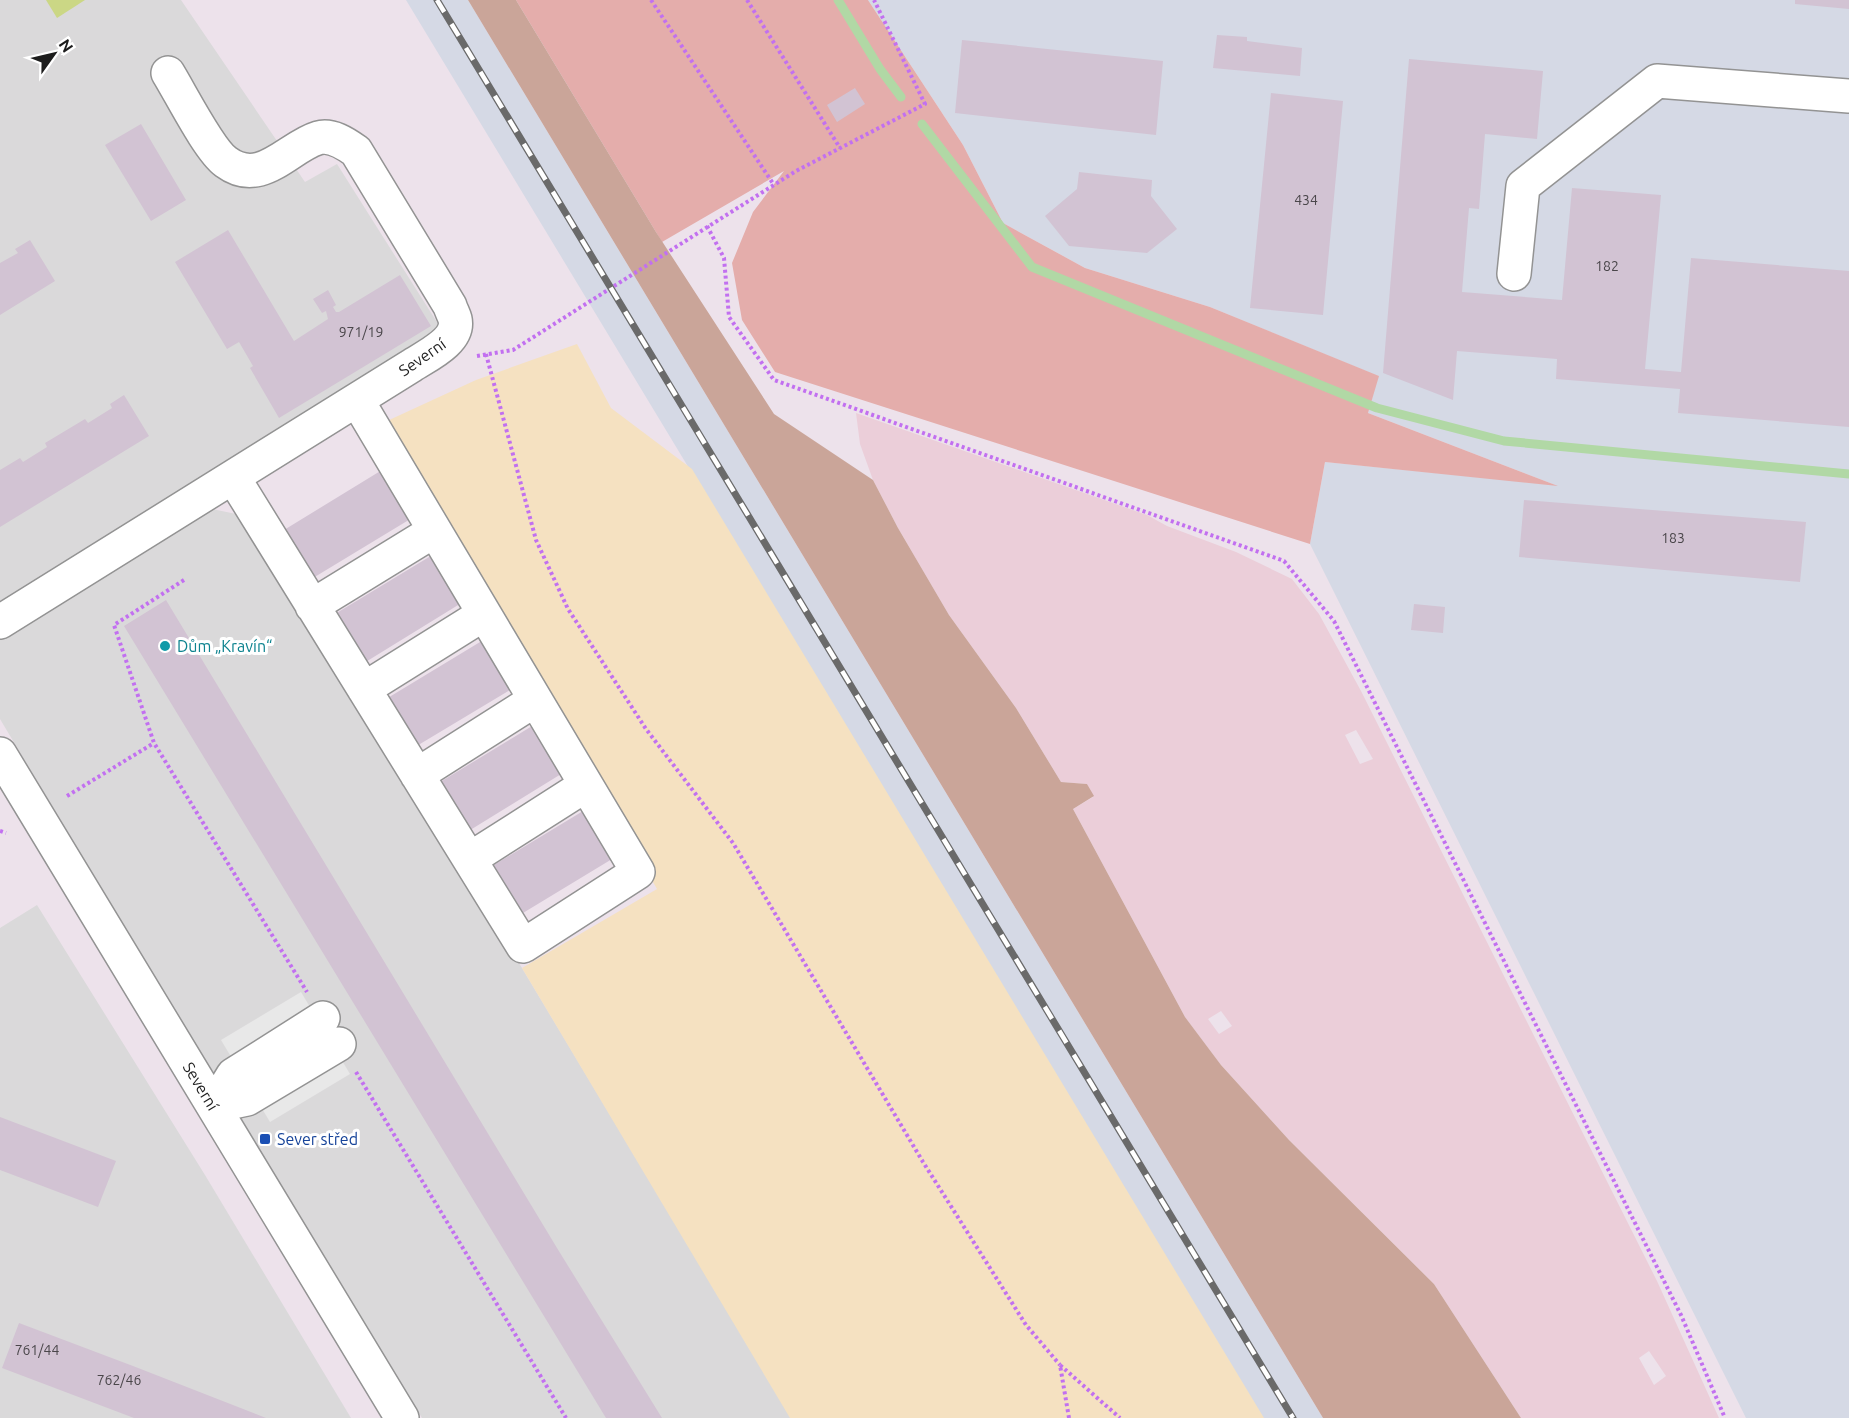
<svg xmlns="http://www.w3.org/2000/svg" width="1849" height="1418" font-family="Ubuntu,sans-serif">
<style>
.residential{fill:#dad9da}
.industrial{fill:#d5d9e5}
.farmland{fill:#ebced9;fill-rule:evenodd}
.grass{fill:#e4adab}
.forest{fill:#caa599}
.park{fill:#f5e1c1}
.pitch{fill:#cbd785}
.parking{fill:#e8e8e8}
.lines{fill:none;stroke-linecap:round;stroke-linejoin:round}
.stream{stroke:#b1d8a5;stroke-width:9}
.building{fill:#d2c3d3}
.minor-casing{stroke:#939393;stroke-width:36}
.path{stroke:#c270f0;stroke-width:4;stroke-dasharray:3 3;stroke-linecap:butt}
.minor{stroke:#fff;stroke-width:33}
.rail-casing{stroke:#6a6a6a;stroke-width:7}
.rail{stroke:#fff;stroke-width:4.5;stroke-dasharray:14;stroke-linecap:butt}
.culture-dot{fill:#0f9aa8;stroke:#fff;stroke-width:2}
.transit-dot{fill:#1a4fb4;stroke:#fff;stroke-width:2}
.labels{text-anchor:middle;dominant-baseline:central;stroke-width:6;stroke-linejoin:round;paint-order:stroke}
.number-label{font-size:14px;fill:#4a464a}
.street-label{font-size:16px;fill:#1c1c1c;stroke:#fff}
.culture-label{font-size:16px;fill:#0d838f;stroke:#fff;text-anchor:start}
.transit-label{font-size:16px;fill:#164399;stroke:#fff;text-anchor:start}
</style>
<rect width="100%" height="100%" fill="#ede2eb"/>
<path class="residential" d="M0 0H181L305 182 337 164 440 327 0 608Z
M212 509 241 515 254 539 522 968 792 1418H422L289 1202 0 719V640Z
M37 905 205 1175 351 1418H0V928Z"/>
<path class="industrial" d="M406 0H468L1323 1418H1263Z
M868 0H1849V1418H1746L1310 544 1325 462 1555 485 1368 413 1378 376 1210 307 1085 268 1003 223 963 145Z"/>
<path class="farmland" d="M856 413 1147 515 1167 526 1236 552 1292 579 1319 614 1361 691 1657 1281 1719 1418H1521L1434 1284 1289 1140 1221 1065 1185 1017 1073 809 1093 797 1087 784 1061 782 1016 708 949 615 898 528 873 480 860 444ZM1356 730 1373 759 1360 764 1345 735ZM1221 1011 1232 1026 1219 1034 1208 1019ZM1649 1351 1666 1376 1654 1385 1639 1358Z"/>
<path class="grass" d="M516 0H868L963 145 1003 223 1085 268 1210 307 1379 376 1368 413 1558 486 1325 462 1310 544 775 372 742 320 732 263 753 212 784 171 662 242Z"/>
<path class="forest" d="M468 0H516L656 232 774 414 873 480 898 528 949 615 1016 708 1061 782 1087 784 1094 796 1073 809 1185 1017 1221 1065 1289 1140 1434 1284 1521 1418H1323Z"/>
<path class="park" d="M577 344 611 408 692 469 1264 1418H790L522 968 657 889 387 421 476 380Z"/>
<path class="pitch" d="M46 0H85L57 18Z"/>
<path class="parking" d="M301 992 350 1074 270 1122 221 1040Z"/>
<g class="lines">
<path class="stream" d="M838 0 880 69 901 97
M922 124 1032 267 1377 408 1504 441 1849 474"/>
</g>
<path class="building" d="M1795 0H1849V9L1795 4Z
M1217 35 1247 37V41L1302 48 1300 76 1213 68Z
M962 40 1163 61 1156 135 955 113Z
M1409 59 1543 71 1537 139 1485 134 1479 209 1469 208 1462 292 1562 300 1572 188 1661 195 1645 369 1681 372 1691 258 1849 271V427L1678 413 1680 389 1556 379 1557 359 1457 351 1453 400 1383 373Z
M855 88 865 104 837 122 827 105Z
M1271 93 1343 101 1323 315 1250 308Z
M141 124 186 200 151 221 105 145Z
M1079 172 1152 180 1151 196 1177 229 1147 253 1069 246 1045 216 1077 189Z
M228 230 294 341 328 319 326 311 322 313 313 299 328 290 336 305 333 307 336 312H339L400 275 431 326 279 418 250 368 253 366 239 342 227 349 175 262Z
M30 240 55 281 0 315V263L18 253 15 249Z
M124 395 149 436 0 527V470L20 458 23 462 47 447 45 443 85 419 88 423 112 408 110 404Z
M382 470 412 518 313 578 284 530Z
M1524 500 1806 522 1800 582 1519 557Z
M434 554 463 602 364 663 335 614Z
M166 600 557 1248 662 1418H606L124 626Z
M1414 604 1445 607 1443 633 1411 630Z
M485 639 515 687 415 747 386 699Z
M537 723 566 771 467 832 437 784Z
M588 808 617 856 518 916 489 868Z
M0 1117 116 1161 98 1207 0 1170Z
M19 1323 133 1366 266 1418H134L2 1368Z"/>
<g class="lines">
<defs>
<path id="minor" d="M1514 274 1523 186 1657 81 1849 96
M233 477 523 946 638 872 357 400
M312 606 434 531
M0 622 411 366C426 356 460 341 455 319 454 315 451 310 450 306L356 151C346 144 332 134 318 138 288 147 261 188 226 162 209 150 181 94 168 73
M364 689 484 614
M0 754 402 1418
M417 775 535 700
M470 859 586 785
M214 1106 233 1075 323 1018
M214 1106 247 1099 339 1044"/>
</defs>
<use href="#minor" class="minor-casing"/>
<path class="path" d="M651 0 774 185
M747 0 840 148
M707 226 724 258 729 317 774 380 1284 561 1334 621 1681 1315 1725 1418
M486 354 536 540 568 609 646 729 733 843 923 1162 1026 1325 1060 1365
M477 356 513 350 796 171 925 104 874 0
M184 580 114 625 154 743 307 992
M67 796 154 743
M0 831 6 833
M356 1072 566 1418
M1069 1418 1060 1365 1120 1418"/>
<use href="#minor" class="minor"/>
<defs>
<path id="rail" d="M437 0 1293 1418"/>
</defs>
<use href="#rail" class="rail-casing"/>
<use href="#rail" class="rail"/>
</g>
<circle class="culture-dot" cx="165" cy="646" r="6"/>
<rect class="transit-dot" x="259" y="1133" width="12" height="12" rx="3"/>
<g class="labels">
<g class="number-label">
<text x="1306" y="200">434</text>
<text x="1607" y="266">182</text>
<text x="361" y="332">971/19</text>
<text x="1673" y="538">183</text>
<text x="37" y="1350">761/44</text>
<text x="119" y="1380">762/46</text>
</g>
<g class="street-label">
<text transform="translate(422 357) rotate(-35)">Severní</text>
<text transform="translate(201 1086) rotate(59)">Severní</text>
</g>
<g class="culture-label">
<text x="177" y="646">Dům „Kravín“</text>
</g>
<g class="transit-label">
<text x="277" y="1139">Sever střed</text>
</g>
</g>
<g transform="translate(54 54) rotate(56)" stroke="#ffffff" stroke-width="4.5" paint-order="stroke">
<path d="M0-4.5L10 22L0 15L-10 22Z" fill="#1c1c1c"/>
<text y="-9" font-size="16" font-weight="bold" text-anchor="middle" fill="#1c1c1c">N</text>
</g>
</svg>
